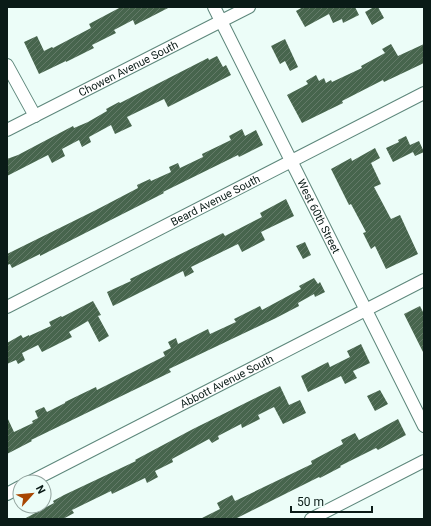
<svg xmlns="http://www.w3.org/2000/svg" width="431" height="526" font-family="Roboto,sans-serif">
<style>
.building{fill:url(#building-hatch)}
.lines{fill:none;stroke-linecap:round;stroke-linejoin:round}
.minor-casing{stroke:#5d877b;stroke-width:14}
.minor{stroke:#fff;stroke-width:12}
.labels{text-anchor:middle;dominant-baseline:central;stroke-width:4;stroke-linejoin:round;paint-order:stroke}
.street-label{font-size:11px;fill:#0a1b17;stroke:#ecfdf8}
</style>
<defs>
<pattern id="building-hatch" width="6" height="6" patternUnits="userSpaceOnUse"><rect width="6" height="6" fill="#47654d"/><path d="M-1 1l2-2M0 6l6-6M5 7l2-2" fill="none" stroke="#637a68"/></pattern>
</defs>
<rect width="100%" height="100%" fill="#ecfdf8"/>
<path class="building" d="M121 7H170L135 25 133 20 114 30 116 33 92 45 94 48 66 62V61L39 74 24 42 37 36 44 51 52 47 53 48 91 28 89 24Z
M303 7H355L359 15 343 23 342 19 333 23 329 14 305 27 296 11Z
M374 7H378L384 18 372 25 365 12Z
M285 39 298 67 290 71 285 61 280 64 271 46Z
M391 44 398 56 424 44V63L384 82 383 80 342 101 343 103 302 123 287 95 308 84 306 81 316 75 319 81 324 78 326 83 331 80 332 82 362 68 361 66 385 53 382 49Z
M217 56 223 67 226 65 231 75 168 107 164 99 127 117 132 126 115 134 111 125 89 137 91 142 82 147 79 140 62 149 65 156 52 163 48 155 7 176V159L18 155 73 126 74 128 88 122 107 111 106 109 119 102 120 103 208 58 209 60Z
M242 129 245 136 256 130 263 145 239 157 238 155 163 192 164 193 40 256V254L12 268 10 264 7 265V254L96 210 138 188 137 185 150 179 151 181 171 172 169 167 178 163 180 168 203 157 202 154 231 140 229 136Z
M406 136 410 145 419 141 424 152 415 156 413 152 393 162 386 148 399 142 398 140Z
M375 148 380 158 371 163 381 184 374 187 391 219 400 215 418 254 386 269 375 246 371 249 363 233 366 232 351 204 349 205 331 169 351 158 352 161Z
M286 199 294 216 261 232 265 240 242 252 238 244 191 267 194 272 185 277 183 271 113 306 107 292 131 281 130 279 223 233 225 236 262 217 260 213Z
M305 242 311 255 303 259 296 246Z
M314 278 318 284 320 282 325 292 315 297 314 294 298 303 299 306 276 318 169 369 171 372 31 440 32 441 7 454V417L14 432 33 423 32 421 38 418 35 411 44 407 47 412 65 403V402L96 387 97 390 165 356 163 352 171 348 168 342 176 338 178 344 208 329 210 334 236 322 234 319 260 306 262 310 301 289 299 286Z
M93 301 101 315 98 316 109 336 99 342 88 321 69 332 72 337 42 352 38 345 22 353 25 360 18 364 16 360 7 364V343L21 335 23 338 29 335V336L51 326 49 322 61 316 62 317Z
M420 306 424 314V354L404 314Z
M361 344 370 363 353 371 357 378 345 384 341 376 308 392 301 376 328 362 330 367 350 357 347 351Z
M280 386 289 405 300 400 306 413 283 424 274 407 258 415 260 419 242 428 241 424 218 436 219 439 212 443 209 439 172 459 173 462 155 471 158 477 147 483 145 478 112 494 111 491 72 510 74 513 63 519H24L54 503 53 501 64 495 136 461 135 460 193 429Z
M380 390 388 404 375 411 367 396Z
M398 419 406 435 378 450 376 448 340 466 341 467 320 478 319 477 235 519H200L220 509 217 503 232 495 235 501 312 464 311 461 343 444 341 440 355 433 359 440Z"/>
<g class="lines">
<defs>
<g id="minor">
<path id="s1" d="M214 7 424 426"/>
<path d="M7 65 35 116"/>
<path id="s2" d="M7 130 249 7"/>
<path id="s3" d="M7 307 424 93"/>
<path id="s4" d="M30 482 424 280"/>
<path d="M7 494 20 487"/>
<path d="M311 519 424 461"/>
</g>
</defs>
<use href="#minor" class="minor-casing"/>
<use href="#minor" class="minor"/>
</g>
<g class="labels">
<g class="street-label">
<text stroke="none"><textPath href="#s2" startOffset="136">Chowen Avenue South</textPath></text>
<text stroke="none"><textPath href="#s3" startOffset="234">Beard Avenue South</textPath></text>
<text stroke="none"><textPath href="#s1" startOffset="234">West 60th Street</textPath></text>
<text stroke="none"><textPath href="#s4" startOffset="221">Abbott Avenue South</textPath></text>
</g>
</g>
<rect width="431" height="526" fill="none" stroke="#0a1b17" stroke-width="16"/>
<g transform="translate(32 494) rotate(63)"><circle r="19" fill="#ecfdf8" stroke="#92a39e"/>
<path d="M0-3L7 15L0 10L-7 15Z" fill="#a84602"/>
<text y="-6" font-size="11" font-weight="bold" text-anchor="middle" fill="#0a1b17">N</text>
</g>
<path d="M291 506v6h81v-6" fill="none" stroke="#0a1b17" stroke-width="2"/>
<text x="297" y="506" font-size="12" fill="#0a1b17" stroke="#ecfdf8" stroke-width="3" paint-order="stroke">50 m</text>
</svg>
